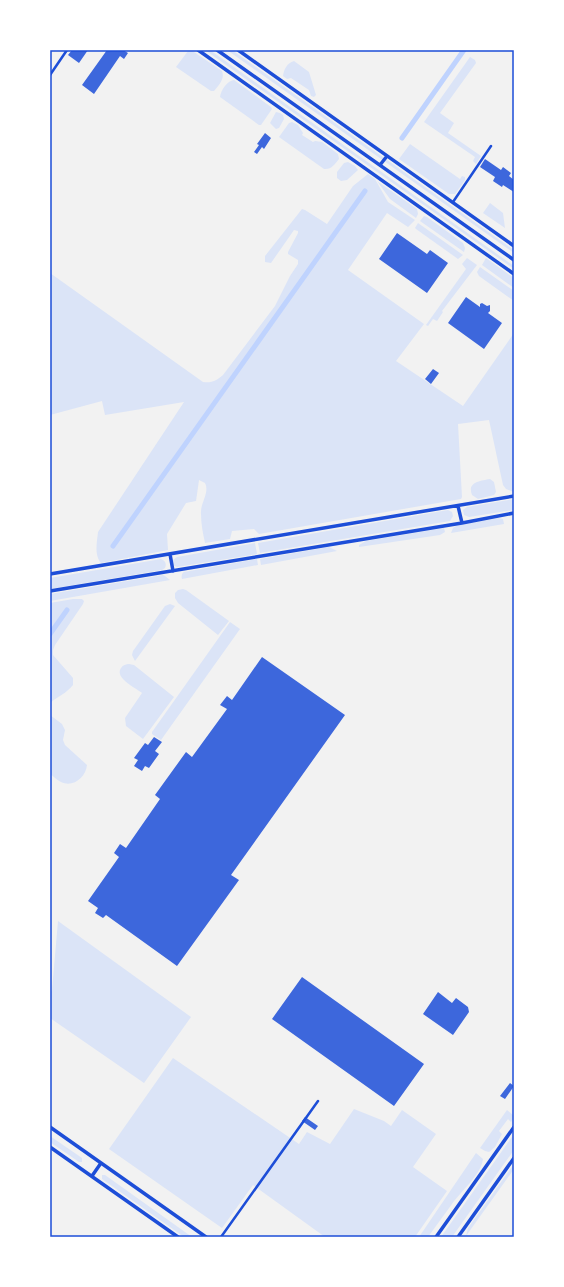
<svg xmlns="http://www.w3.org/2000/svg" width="564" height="1287" font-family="Helvetica,sans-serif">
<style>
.green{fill:#dbe4f7}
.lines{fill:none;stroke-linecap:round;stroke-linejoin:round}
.canal{stroke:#bfd3fe;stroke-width:5}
.building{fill:#3d67dc}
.minor{stroke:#1d4ed8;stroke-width:2.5}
.secondary{stroke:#1d4ed8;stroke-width:3.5}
.primary{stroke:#1d4ed8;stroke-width:3.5}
.neatline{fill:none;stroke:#1d4ed8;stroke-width:1.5}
</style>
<rect width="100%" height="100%" fill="#f2f2f2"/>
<path class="green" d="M191 50 222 71C225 79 219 85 214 91H211L176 67 188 51Z
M205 50H210L514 266V269Z
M227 50H232L514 250V253Z
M470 57 475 60 476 63 440 113 454 123 448 133 481 156 476 164 473 161 475 157 424 122Z
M294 61 309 72 316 95 314 97 311 96 309 90 291 78 287 79 283 76C284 69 287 63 294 61Z
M234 80 271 107 272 109 261 125H259L220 97C221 90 227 81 234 80Z
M276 112 280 113 283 115 284 119 279 128 276 129 270 123Z
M292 122 298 125 303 133 302 135 313 142 315 141 322 142 338 154 339 159C335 164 331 170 324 169L279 137 289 123Z
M410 144 460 179 462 176 465 177V180L455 194H449L399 159Z
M348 162 355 166 358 170 347 180 341 181 337 178V172L344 163Z
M368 174 375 179 388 202 415 220 408 227 387 213 348 270 424 324 396 361 463 406 514 333V492L506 489 503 485 489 420 458 424 462 497 461 499 259 534 254 529 232 531 230 539 205 543C203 534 201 524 201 514 200 503 210 493 205 483L199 480 196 501 186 503 167 534 168 550 101 563C94 555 97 542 98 532L184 402 105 415 102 401 50 415V273L203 382C212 383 216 381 223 375L275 306 290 276 298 264V260L288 254V252L298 233V231L294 230 271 263 265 262V256L302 209 305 210 327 224 353 186Z
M377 181 417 209 418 214 416 218 390 199Z
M490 203 503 213 505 228 483 213Z
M424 216 427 217 463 243 465 248 464 252 420 221Z
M418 223 463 255 458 259 416 229 415 228Z
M467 258 477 265 442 311 443 312 437 321 433 319 428 326 426 325 466 269 462 264Z
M486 258 514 278V288L482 265Z
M480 267 514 291V301L479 276 477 272Z
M490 479 494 482 496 492 494 495 478 499 472 495C467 482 480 481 490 479Z
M514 499V510L469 517 464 515 463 510 467 507Z
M448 510 452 512 453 516 450 521 260 553 258 543Z
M498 518 503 519 504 524 451 533 453 528 456 526Z
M444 528 445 532 440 535 359 547V545L366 541Z
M255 543 257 554 177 567 173 565V560L177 557Z
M329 547 337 551 261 565 260 559Z
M161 559C165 561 167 563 165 568L162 570 50 589V578Z
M257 559 258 565 182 579C181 576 182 573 184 572Z
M163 575 165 576 170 580 50 601V594Z
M183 589 186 590 229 621 218 635 178 603 175 598V593L178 590Z
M73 599H82L84 601 83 604 55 645 53 650V655L73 678V685C67 693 57 697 50 703V603Z
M170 604 175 606 135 661 132 655 133 651 165 606Z
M230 622 240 629 161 740 152 734V732Z
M129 664 134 665 174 697 143 739 126 726 125 718 142 693C136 688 114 678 121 668 123 665 126 664 129 664Z
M50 715 62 724 65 730 63 740 65 745 87 765C86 777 73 788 61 782 57 780 53 776 50 774Z
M58 921 191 1017 144 1083 50 1018V994L52 990Z
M173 1058 299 1144 307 1132 330 1144 354 1109 384 1121 391 1126 402 1110 436 1134 413 1167 447 1191 415 1237H325L253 1185 222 1228 109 1149Z
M507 1110 514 1116V1118L511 1122 508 1119 499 1131 502 1134 495 1147 489 1152 485 1151 480 1148Z
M514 1134V1150L452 1237H441Z
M50 1136 82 1158V1162H79L50 1142Z
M476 1153 483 1159C481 1175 461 1191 452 1204 444 1215 436 1226 428 1237H419Z
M514 1164V1169L466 1236 468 1228Z
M102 1175H105L192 1237H184L102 1179Z"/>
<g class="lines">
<path class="canal" d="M402 138 464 50
M113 546 365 191
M50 634 67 610"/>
</g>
<path class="building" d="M72 50H88L79 63 68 55Z
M107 50H123L128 53 124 59 120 56 94 94 82 85Z
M265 133 271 138 264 149 262 147 257 154 254 152 259 145 257 144Z
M485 159 501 170 503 167 511 173 509 176 514 180V192L503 185 502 187 493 181 495 177 480 167Z
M397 233 427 254 430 250 448 263 427 293 379 259Z
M466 297 480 307V304L482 303 487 306 490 305V311L488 313 502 323 484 349 448 323Z
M433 369 439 373 431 384 425 379Z
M262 657 345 715 231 875 239 880 177 966 106 915 103 918 95 913 98 908 88 901 119 857 114 853 120 844 126 848 160 799 155 795 186 752 192 757 227 709 220 705 227 696 232 700Z
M154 737 162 742 155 751 159 754 149 768 145 766 142 771 134 766 138 760 134 758 145 743 148 745Z
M302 977 424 1064 394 1106 272 1019Z
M438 992 452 1003 456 998 468 1007 469 1012 453 1035 423 1014Z
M510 1083 514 1086 505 1099 500 1096Z
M305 1117 318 1126 315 1130 302 1121Z"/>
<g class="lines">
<path class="minor" d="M50 75 67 50
M453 202 491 146
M221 1237 318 1101"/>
<path class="secondary" d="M458 506 462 523
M170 554 173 571
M50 574 514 496
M50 591 462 523 514 513
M50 1127 206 1237
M50 1147 178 1237
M92 1176 101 1163"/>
<path class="primary" d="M198 50 514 274
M217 50 514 260
M238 50 514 246
M380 165 387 156
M436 1237 514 1127
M458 1237 514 1158"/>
</g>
<rect width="564" height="1287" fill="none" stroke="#ffffff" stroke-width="102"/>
<rect x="51" y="51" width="462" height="1185" class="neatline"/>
</svg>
